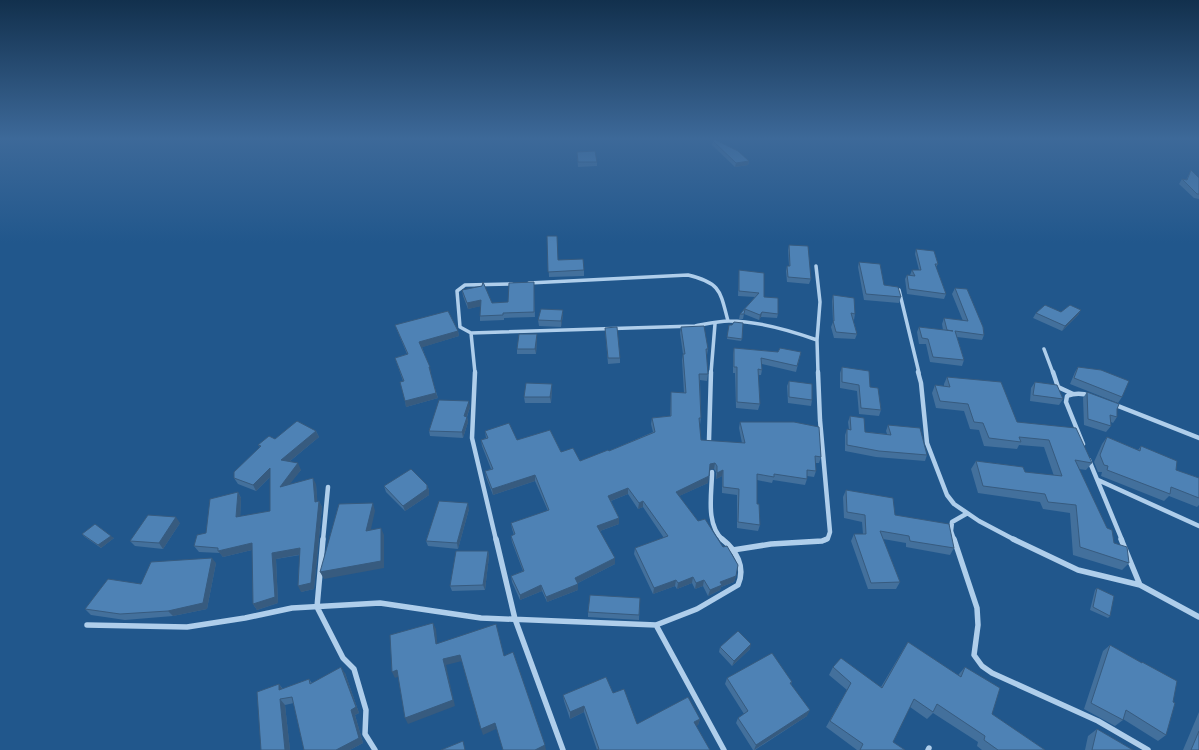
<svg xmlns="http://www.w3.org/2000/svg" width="1199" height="750" font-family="Signika,sans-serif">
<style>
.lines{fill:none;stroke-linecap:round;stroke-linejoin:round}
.street-far2{stroke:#afceeb;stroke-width:3.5}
.street-far1{stroke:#afceeb;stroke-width:4.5}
.street{stroke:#afceeb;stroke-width:5.5}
.wall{fill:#43709c}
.shaded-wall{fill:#375b7f}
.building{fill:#4e82b5;stroke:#375b7f}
</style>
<rect width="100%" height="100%" fill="#21578c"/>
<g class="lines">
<path class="street-far2" d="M816 266 820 302 817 340 818 373
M529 283 688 275C721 283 720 291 728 321
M512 284 465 285 457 291 460 327 471 333 695 326C706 324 718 321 729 321 759 321 789 330 817 340
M899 290 919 373
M471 333 475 373
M1044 349 1053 373
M711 373 715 324"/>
<path class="street-far1" d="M475 372 472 438 496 540
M818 372 820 420 830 532 828 538 825 540
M918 372 921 383 927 443 947 495 954 504 979 521 1015 540
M1053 372 1058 387 1073 394
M1113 404 1199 438
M709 440 711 372
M1083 444 1066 402 1067 396C1075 393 1082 393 1090 396
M1089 460 1122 540
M712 472C712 493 705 524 723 540
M1098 480 1199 526
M323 540 328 487
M954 540 951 531 952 522 966 514"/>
<path class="street" d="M323 539 317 607 343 658 354 669 366 710 365 734 375 750
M496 539 515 619 563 750
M954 539 977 608 978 625 974 655 982 666 992 673 1098 721 1148 750
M1013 539 1078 570 1140 585 1199 617
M1121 539 1140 585
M733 550 771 544 822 541 827 539
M87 625 187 627 245 618 292 608 380 603 481 618 656 625 697 609 738 585C746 567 736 550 722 539
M656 625 724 750
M928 750 929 748"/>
</g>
<path class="wall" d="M713 141 749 161 748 165 735 167 712 145Z
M577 152 597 162V166L578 167Z
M1191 170 1199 178V199L1194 198 1179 184 1182 179 1186 180Z
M547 236 558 260 584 270V276L549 277Z
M789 245 811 279 809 284 787 282 786 271 787 266H789L788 250Z
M916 249 938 264 936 267 946 294 944 299 907 294 905 279 907 275H910L912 270H919L915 254Z
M859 262 884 285 901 297 899 303 864 300 858 267Z
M739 270 764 297 778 314 777 318 761 317 759 320 744 314 743 319H739L740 314 755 297 738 296Z
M534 288 535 317 504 318V320L480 321V306L468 309 463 296 462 290 492 303 508 302Z
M955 288 984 335 982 340 957 337 964 360 962 366 930 362 926 344H919L917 332 919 327 943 330 942 324 944 318 963 321 952 294Z
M833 295 855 314 854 320 853 319 857 334 855 339 834 338 831 327 833 322 832 301Z
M563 310V315L561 327 539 326 538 320Z
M1081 310 1078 315 1062 331 1033 318 1036 313 1061 312Z
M395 325 458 331 459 336 422 347 431 372 430 373 438 398 406 407 403 381 395 358 407 354 397 330Z
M729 325 742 339 741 341 727 339Z
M681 327 708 349 707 355H706L708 374 707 381 700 380 701 418 700 425H699L701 440 742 443 739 428 740 422 821 457 819 463H815L816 471 814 477 807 476V479L805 485 773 480 772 483 757 480V504L760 525 758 531 737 528V495L722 493V476L716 479V472L714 469 709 470 708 483 679 496 736 576 734 582 721 587 720 590 708 596 703 586 695 589 692 583 677 589 675 586 653 594 634 554 635 548 664 538 643 507 638 509 628 494 611 501 619 518V524L600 531 615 564 578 583V590L547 602 542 591 520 600 512 582 511 576 523 571 512 542 511 536 514 535 512 529 511 523 548 511 535 481 493 495 486 477 485 471 491 469 482 446 481 440 486 438 485 431 561 452 580 461 609 451 653 432 651 424 652 418 670 416 671 392 684 393 682 360 683 354 680 333Z
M605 328 620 358V363L608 364Z
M537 334V339L536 354H517V349Z
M734 348 778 352H801L796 372 762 364V370L761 375H758L760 404 758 410 736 408 735 373H733V354Z
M842 367 870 387 881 410 879 416 859 414 857 391 840 388V373Z
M1078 367 1122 397 1118 403 1070 384 1075 372Z
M947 377 1017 422 1092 463 1086 470 1079 469 1114 543 1129 563 1122 570 1073 555 1070 513 1043 509 1040 502 978 493 971 469 976 461 1025 472 1054 476 1044 447 1019 445 1017 449 984 446 979 430 970 429 964 411 936 408 932 393 935 385 944 386V384Z
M789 381 812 400 811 406 788 403 787 386Z
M1035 382 1063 399 1059 405 1030 401 1031 388Z
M552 389 551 403H525L524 397Z
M1087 392 1117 417 1113 423 1111 422V426L1106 432 1084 425 1083 398Z
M470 407 467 417 468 422 463 438 430 436 429 431Z
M850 416 865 432 887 434 886 431 888 425 927 455 925 461 876 457 845 451V435L847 429 849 430 848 422Z
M316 431 319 437 289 462 301 470 289 484H316L317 502 319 501 322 507 314 589 301 592 300 555 276 559 278 603 257 610 253 604 252 550 223 557 220 553 199 552 194 546 206 533 238 492 241 498 240 517 270 511V477L256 491 238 484 234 478 260 447 258 445 275 439Z
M1107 437 1138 450 1141 446 1176 470 1199 478V505L1197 507 1169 496 1164 501 1101 476 1102 472H1098L1094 462 1102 444Z
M427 485 429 490V495L405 511 386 492 384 486Z
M846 490 895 515 954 548 950 555 906 547V543L883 539 900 582 896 589H868L851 541 854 534H863L862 522 844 518 843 497Z
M469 509 458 549 428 546 426 541Z
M180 523 163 549 135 546 130 541Z
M82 534 114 538 101 548 85 537Z
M488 551 489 556 485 590 452 591 450 586Z
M216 563 207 609 173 616 125 620 91 615 85 609 141 584Z
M1097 588 1110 616 1108 618 1090 610 1095 590Z
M640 598 639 620 588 617V612Z
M908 642 958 676 959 674 965 667 992 714 1045 750H982L977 746 978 742 933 713 927 719 910 707 893 742 905 750H857L826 727 847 690 829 675 833 667 881 687 903 650Z
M1110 645 1141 663 1142 662 1166 735 1158 741 1123 719V720L1115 726 1084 709 1103 651Z
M720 647 750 649 732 666 719 652Z
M345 673 359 713 355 715 363 743 350 750H304L294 703 285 705 290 750H261L279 684 283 689 309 679 312 683Z
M727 678 792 682 791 684 807 716 755 750H753L736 723 738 718 744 714 725 684Z
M613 693 637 724 700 719 698 725 597 750 584 712 570 719 564 701 563 695Z
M1199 712V750H1183Z
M1097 729 1133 750H1085L1088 736Z"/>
<path class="shaded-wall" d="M749 161 748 165 735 167 736 163Z
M481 300 482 306 468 309 467 303Z
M563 310V315L561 327V321Z
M1081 310 1078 315 1062 331 1065 326Z
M762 312 761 317 759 320 760 315Z
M458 331 459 336 420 348 419 342Z
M537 334V339L536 354 535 349Z
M429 367H430L431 372 430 373Z
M552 384V389L551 403 550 397Z
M436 393 438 398 406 407 405 401Z
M469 401 470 407 465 422 464 416Z
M467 417 468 422 463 438 462 432Z
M316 431 319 437 284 466 281 460Z
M298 463 301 470 283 493 280 487Z
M715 463 714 469 709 470 710 464Z
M270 468 273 474 256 491 253 485Z
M723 470 722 476 716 479 717 473Z
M535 475V481L493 495 492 489Z
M709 476 708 483 675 498 676 492Z
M313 478 316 484 318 508 315 502Z
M427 485 429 490V495L405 511 403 506Z
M628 488V494L608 502V496Z
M238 492 241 498 240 523 236 517Z
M319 501 322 507 314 589 301 592 298 586Z
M643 501V507L638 509 639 503Z
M373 503 375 511 369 538 366 531Z
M468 503 469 509 458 549 457 543Z
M176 517 180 523 163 549 159 543Z
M619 518V524L597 532V526Z
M381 528 384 535V568L324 579 320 572Z
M111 536 114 538 101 548 98 545Z
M252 543 256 549 223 557 218 551Z
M300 548 303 554 276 559 278 603 257 610 253 604 272 553Z
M488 551 489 556 485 590 483 585Z
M212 558 216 563 207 609 173 616 168 611Z
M615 558V564L576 584 575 578Z
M736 576 734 582 721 587 720 590 708 596 710 590 720 582Z
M693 577 692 583 677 589 678 583Z
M676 580 675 586 653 594 654 588Z
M704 580 703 586 695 589 696 583Z
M578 584V590L547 602 546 597Z
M541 585 542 591 520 600V595Z
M433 623 436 629 438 650 436 644Z
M751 644 750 649 732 666 734 661Z
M460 655 462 661 446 665 455 706 408 724 405 718 443 659Z
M341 667 345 673 359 713 355 715 363 743 350 750H336L351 710Z
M397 670 400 676 395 678 392 672Z
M279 684 283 690H279Z
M280 699 285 705 290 750H285Z
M584 706V712L570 719V712Z
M810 710 807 716 754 750 756 745Z
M700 719 698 725 693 728 694 722Z
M495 723 496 729 483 735 481 729Z
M545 745 546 750H535Z"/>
<path class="building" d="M714 139 738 151 749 161 736 163 713 141Z
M595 151 597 162H578L577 152Z
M1191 170 1199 178V194H1197L1182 179 1187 180Z
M547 236H557L558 260 583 259 584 270 548 272Z
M789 245 808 246 811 279 788 277 787 266H790Z
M916 249 934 251 938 264H935L946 294 909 289 907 275 915 276 912 270H921Z
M859 262 880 264 884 285 898 287 901 297 866 294Z
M739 270 764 273V297L778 298V314L762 312 760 315 745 309 744 314H740L759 293 739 291Z
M483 282 492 303 508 302 509 283 534 282V312L503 313V315L480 316 481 300 467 303 462 290 482 286Z
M955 288 967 289 983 327 984 335 955 331 964 360 933 357 928 339 922 338 919 327 953 331 947 330 944 318 968 321Z
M833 295 854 298 855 314 851 313 857 334 836 332 833 321H834Z
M1045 305 1061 312 1070 305 1081 310 1065 326 1036 313Z
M541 309 563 310 561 321 538 320Z
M448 311 458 331 419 342 430 367H429L436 393 405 401 400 382 404 381 395 358 408 354 395 325Z
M734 322 743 323 742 339 727 337 729 325H732Z
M704 326 708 349H706L708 374H699L701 418H699L701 440 745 443 740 422H794L819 427 821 457 815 456 816 471 807 470V479L774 474V477L757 474V504H759L760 525 738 522 739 489 723 487V470L717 473V466L715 463 710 464 709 476 676 492 698 521 705 519 723 547 727 546 738 565 736 576 720 582 722 585 710 590 704 580 696 583 693 577 678 583 676 580 654 588 635 548 668 536 643 501 639 503 628 488 608 496 619 518 597 526 615 558 575 578 578 584 546 597 541 585 520 595 511 576 524 571 511 536 515 534 511 523 549 510 535 475 492 489 485 471 493 469 481 440 488 438 485 431 509 423 517 440 550 430 561 452 573 448 580 461 608 450 609 451 655 432 652 418 671 416V392L686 393 683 354H685L681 327Z
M617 327 620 358H608L605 328Z
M519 334H537L535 349H517Z
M734 348 778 352 780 348 801 352 797 366 761 358 762 370 758 369 760 404 737 402V367H734Z
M842 367 869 371 870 387 878 388 881 410 861 408 859 385 842 382Z
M1078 367 1101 370 1129 381 1122 397 1074 378Z
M947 377 1001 382 1017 422 1076 428 1092 463 1075 460 1107 528 1112 530 1114 543 1127 547 1129 563 1080 547 1076 505 1048 502 1045 494 983 486 976 461 1023 467 1025 472 1062 476 1049 440 1019 437 1021 442 989 438 983 423 974 422 968 404 940 401 935 385 950 387Z
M789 381 812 384V400L789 397Z
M1035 382 1057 385 1063 399 1033 395Z
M526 383 552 384 550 397H524Z
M1087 392 1119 404 1117 409V417L1110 415 1111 426 1088 419Z
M439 400 469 401 464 416 467 417 462 432 429 431Z
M850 416 864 418 865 432 891 435 888 425 920 428 927 455 879 451 847 445V429L851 430Z
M297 421 316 431 281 460 298 463 280 487 313 478 315 502 319 501 311 583 298 586 300 548 272 553 275 597 253 604 252 543 218 551V548L194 546 197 535 206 533 210 499 238 492 236 517 270 511V468L253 485 234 478V472L261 446 258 445 269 436 275 439Z
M1107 437 1140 451 1141 446 1177 461 1176 470 1199 478V498L1171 487 1170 494 1107 470 1108 466 1104 465 1100 455Z
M411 469 427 485V489L403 506 384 486Z
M846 490 893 498 895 515 949 524 954 548 910 541 909 536 880 531 900 582 871 583 854 534H866L865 515 847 512Z
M439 501 468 503 457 543 426 541Z
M373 503 366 531 381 528V561L320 572 339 504Z
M148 515 176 517 159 543 130 541Z
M95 524 111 536 98 545 82 534Z
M456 551H488L483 585 450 586Z
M212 558 203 603 168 611 120 614 85 609 108 579 141 584 151 562Z
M1097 588 1114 596 1110 616 1093 607Z
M590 595 640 598 639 615 588 612Z
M433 623 436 644 496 624 504 656 513 652 545 745 535 750H503L495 723 481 729 460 655 443 659 453 700 405 718 397 670 392 672 390 635Z
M738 631 751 644 734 661 720 647Z
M908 642 961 677 965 667 1000 688 992 714 1045 750H998L984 740 985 736 937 704 933 712 914 699 893 742 905 750H860L863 744 830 721 851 683 833 667 841 658 882 688Z
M1110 645 1142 663V662L1177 681 1173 702 1175 703 1166 735 1126 710 1123 720 1091 703Z
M772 653 792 682 790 683 810 710 756 745 738 718 748 711 727 678Z
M341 667 356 707 351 710 359 738 336 750H304L292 697 280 699 285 750H261L257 692 279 684V690L309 679 310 684Z
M606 677 613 693 624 689 637 724 688 697 700 719 694 722 710 750H597L599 749 584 706 570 712 563 695Z
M1097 729 1133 750H1092Z
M1199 731V750H1191Z
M463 741 465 750H441Z"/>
<linearGradient id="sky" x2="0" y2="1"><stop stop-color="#12304d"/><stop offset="0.57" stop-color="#3d6999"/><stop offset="1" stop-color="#3d6999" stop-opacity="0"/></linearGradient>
<rect width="1199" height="243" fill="url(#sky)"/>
</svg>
